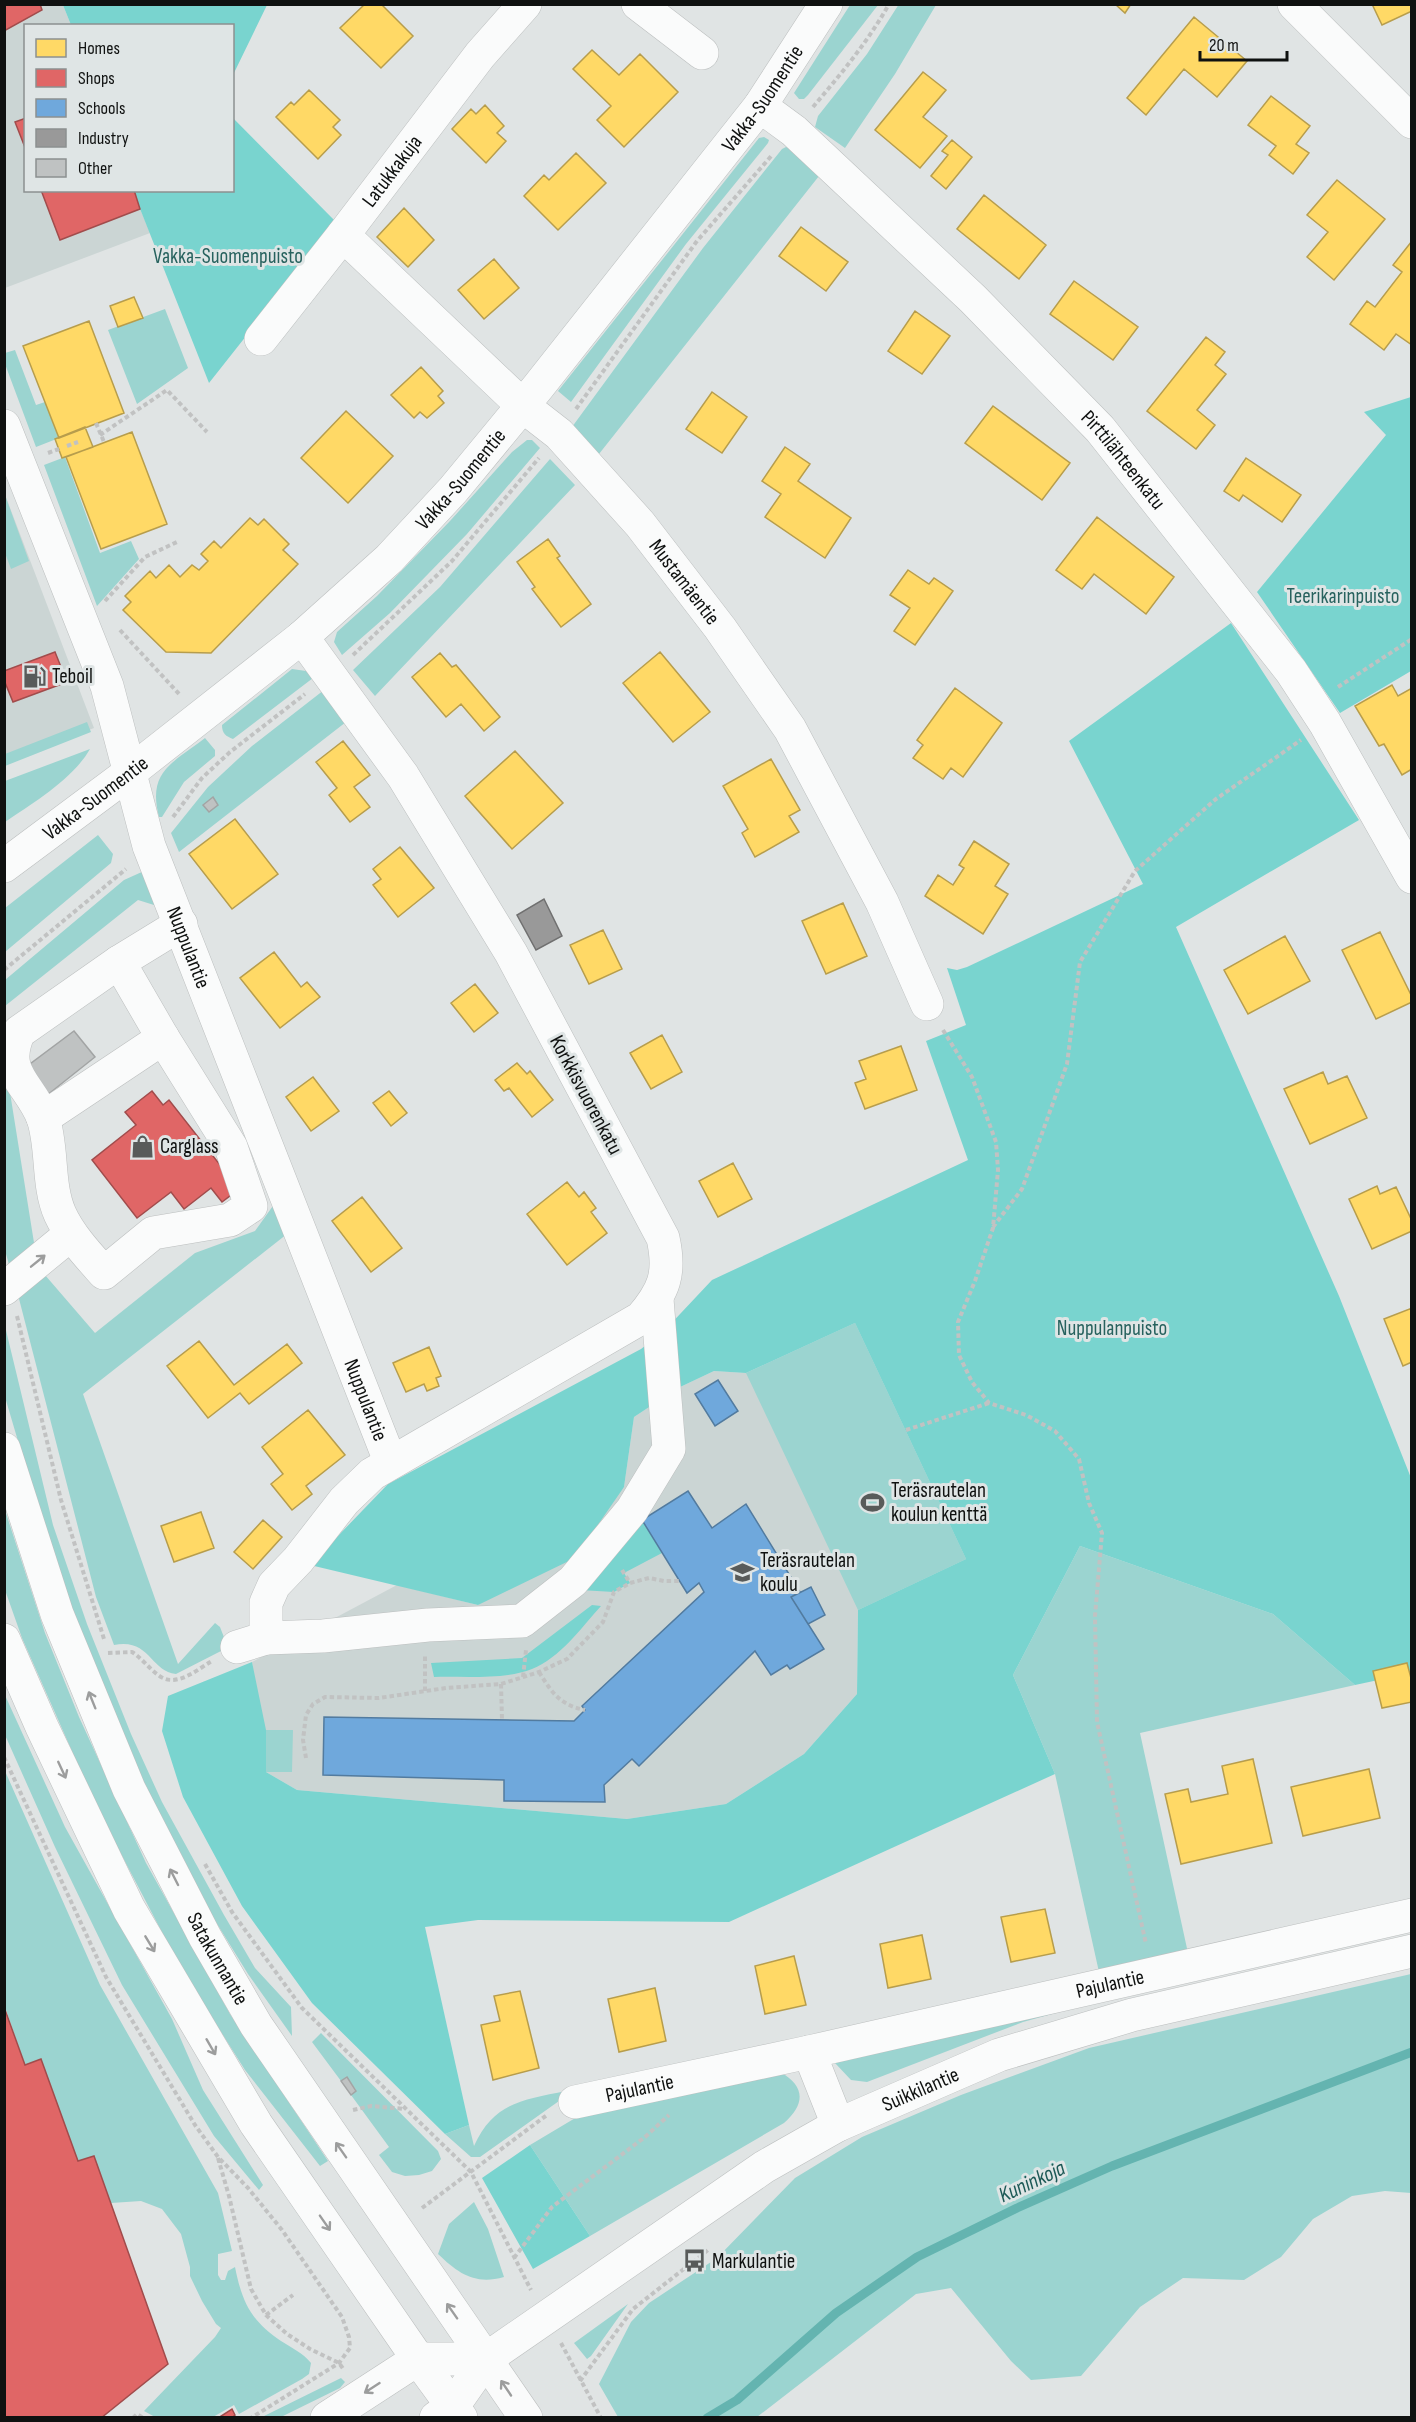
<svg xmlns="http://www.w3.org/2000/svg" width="1416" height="2422" font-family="'Sofia Sans Condensed',sans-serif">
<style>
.built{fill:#cbd5d4}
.green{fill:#9bd4d0}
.forest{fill:#79d4cf}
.homes{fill:#ffd966;stroke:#b79d4c;stroke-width:1.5}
.shops{fill:#e06666;stroke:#a14c4c;stroke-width:1.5}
.schools{fill:#6fa8dc;stroke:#527b9f;stroke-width:1.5}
.industry{fill:#999;stroke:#707070;stroke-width:1.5}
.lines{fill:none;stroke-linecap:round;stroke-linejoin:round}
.stream{stroke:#64b4b0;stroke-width:9}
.building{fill:#bfc2c2;stroke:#a2a4a4;stroke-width:1.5}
.minor-casing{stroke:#bcbfbf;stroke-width:34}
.major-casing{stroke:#bcbfbf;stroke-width:34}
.path{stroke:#c1c2c2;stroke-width:4;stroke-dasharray:4.5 3;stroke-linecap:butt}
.minor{stroke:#fafbfb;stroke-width:33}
.major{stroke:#fafbfb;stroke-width:33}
.oneway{stroke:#9c9d9d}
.labels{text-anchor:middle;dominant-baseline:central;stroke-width:6;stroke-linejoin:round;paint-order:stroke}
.street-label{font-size:21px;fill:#0f1110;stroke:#dfe5e5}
.park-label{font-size:21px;fill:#27625e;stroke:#dfe5e5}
.poi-label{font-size:21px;fill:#0f1110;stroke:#dfe5e5;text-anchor:start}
.water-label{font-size:22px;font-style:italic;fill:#1d5956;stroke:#dfe5e5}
</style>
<rect width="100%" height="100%" fill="#e0e4e4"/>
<path class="built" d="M5 5H63L71 25 26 26V190L133 191 150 233 5 288Z
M4 492 94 728 5 762H4Z
M855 1323 966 1559 858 1610 857 1694 804 1754 726 1804 627 1819 297 1790 266 1772 252 1662 397 1585 478 1605 624 1487 634 1417 678 1388 714 1371 747 1373Z"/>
<path class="green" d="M899 4 936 5 895 74 845 148 815 127 818 116 867 54Z
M850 5H878L808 95 804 99H799L794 93Z
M764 137 769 140 768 143 686 244 571 402 558 391 759 138Z
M786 147 793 149 819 176 599 454 572 427 703 248 782 149Z
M165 309 188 368 137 404 108 330Z
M15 350 36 405 45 402 59 438 36 447 5 364V353Z
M527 440H532L540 448 467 534 390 613 342 655 334 642 337 632 377 596 450 521 512 452Z
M65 457 100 553 131 541 139 559 97 606 44 465Z
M550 459 575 485 375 696 353 670 440 587Z
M5 495 29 561 11 569 5 553Z
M292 669 306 671 313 678 233 739C226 736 222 734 222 725Z
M324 690 346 722 179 852 171 833 208 787 252 746Z
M87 722 91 732 5 766V754Z
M205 738 215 750V756L184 782 162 817H159C147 771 173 763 205 738Z
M90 749C73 779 33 803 5 822V781Z
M98 835 113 854 111 863 5 952V908Z
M144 871 160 901 154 905 138 900 5 1006V980L124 880Z
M4 1055 35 1249 10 1268 4 1247Z
M275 1203 287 1234 83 1394 178 1664 215 1623 220 1627 227 1645 221 1651 176 1674C150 1671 150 1638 114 1645L96 1597 17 1291 45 1275 95 1333 195 1253 255 1231Z
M4 1322 53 1525 87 1624 131 1734 162 1802 224 1915 255 1968 291 2007 292 2036 248 1974 214 1919 155 1806 123 1738 78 1625 44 1529 5 1397Z
M855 1323 966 1559 858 1610 746 1373Z
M4 1507 45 1633 79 1717 146 1863 230 2014 328 2161 320 2166 245 2070 216 2024 164 1936 98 1810 22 1638 5 1590Z
M1080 1546 1273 1614 1355 1685 1140 1733 1188 1953 1099 1972 1055 1774 1013 1675Z
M4 1693 65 1827 172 2019 203 2090 263 2185 259 2190 214 2136 122 1985 55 1847 5 1735Z
M266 1730H293L292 1772H266Z
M5 1771 100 1985 218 2193 232 2251 218 2254V2275L221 2280H225L228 2271 235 2267C242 2302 251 2321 281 2341 292 2348 303 2353 311 2363L309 2374 302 2379 239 2414 234 2405 213 2417H155L144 2411 215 2337 221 2328 216 2324 202 2301 190 2276V2267L181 2234 162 2209 141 2201 111 2203 94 2157 78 2161 41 2059 25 2065 5 2007Z
M1411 1974V2193L1385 2191 1352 2196 1313 2219 1281 2257 1244 2280 1183 2278 1140 2307 1081 2376 1031 2380 1011 2361 951 2288 916 2294 757 2417H618L599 2384 631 2322 649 2303 717 2258 795 2178 862 2137 961 2095 1089 2048Z
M1110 1998 1023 2022 867 2082 851 2080 835 2063 848 2051Z
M321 2033 438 2151 441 2159 432 2171 419 2175 405 2176 392 2172 379 2155 389 2147 351 2095 356 2090 347 2077 341 2081 312 2042Z
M780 2072C806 2086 805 2105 784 2123L590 2236 530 2145 582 2114Z
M566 2091 559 2101 480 2157H471L445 2134 469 2125 474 2146C494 2102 523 2100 566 2091Z
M474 2202 488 2229 504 2277C475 2285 459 2274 438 2254L449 2224Z
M628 2304 591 2356 587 2359 574 2343Z
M341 2378 345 2382 340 2388 281 2417H262Z"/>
<path class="forest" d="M63 5H267L233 75 232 26 71 25Z
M233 118 336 222 209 383 133 191 232 190Z
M1411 397V671L1340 713 1257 592 1386 435 1364 412Z
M1231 623 1359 820 1176 927 1339 1296 1411 1478V1673L1355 1685 1273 1614 1080 1546 1013 1675 1055 1774 729 1922 478 1920 425 1927 469 2125 445 2134 312 2003 242 1906 183 1797 162 1731 168 1696 252 1662 266 1730V1772L297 1790 627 1819 726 1804 804 1754 857 1694 858 1610 966 1559 855 1323 746 1373 714 1371 678 1388 634 1417 624 1487 575 1558 478 1605 310 1565 388 1484 641 1349 665 1330 712 1280 968 1160 926 1041 966 1025 947 968 957 970 967 967 1143 884 1069 741Z
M642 1520 662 1553 624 1573 630 1583 614 1592 580 1590Z
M592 1605 601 1606C581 1628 560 1658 532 1669 505 1680 463 1676 434 1677L431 1663 522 1658Z
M530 2145 590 2236 533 2269 482 2178Z"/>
<path class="homes" d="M365 4H381L413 36 381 68 340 28Z
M1115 4H1131L1125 13Z
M1372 4H1412V11L1382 25Z
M1194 17 1247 61 1217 97 1184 69 1146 115 1127 98Z
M592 50 619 75 640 54 678 92 624 147 597 120 611 106 573 69Z
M923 72 946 90 923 117 947 136 920 168 875 130Z
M309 90 340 120 333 127 341 135 318 159 276 117 291 102 294 105Z
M1271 96 1310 126 1296 144 1309 153 1293 174 1269 155 1276 146 1248 125Z
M485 105 504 126 497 133 506 141 486 163 452 129 471 109 476 114Z
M952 140 972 157 946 189 931 176 948 155 942 151Z
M576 153 606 183 558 230 524 196 544 175 549 180Z
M1337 180 1385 219 1334 280 1307 257 1328 232 1307 215Z
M984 195 1046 245 1019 279 957 229Z
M404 208 434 240 408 267 377 237Z
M801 227 848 262 826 291 779 256Z
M1412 241V345L1396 334 1384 350 1350 324 1367 301 1375 307 1402 272 1393 265Z
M494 259 519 288 484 319 458 290Z
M1074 281 1138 327 1113 360 1050 314Z
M134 297 143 318 118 327 110 306Z
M915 311 950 336 922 374 888 351Z
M89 321 124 413 59 438 23 346Z
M1206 337 1225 352 1215 365 1226 374 1197 410 1215 425 1196 449 1147 411Z
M421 367 443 391 438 396 444 403 427 418 420 412 414 418 391 395Z
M712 392 747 417 722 453 686 429Z
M993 406 1070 463 1042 500 965 443Z
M346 411 393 456 348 503 301 458Z
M85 427 93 447 62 458 55 439Z
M132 432 167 524 101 549 66 457Z
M785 447 810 464 798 481 851 518 825 558 765 517 781 494 762 481Z
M1246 458 1301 495 1282 522 1243 495 1239 501 1224 491Z
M1097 517 1174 577 1146 614 1094 574 1082 589 1056 570Z
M250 518 258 525 264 519 289 544 283 550 298 564 211 653 166 652 123 610 131 602 125 596 150 571 156 578 169 565 180 577 192 565 199 570 208 561 201 554 214 541 221 548Z
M548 539 560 556 557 558 591 604 561 627 532 589 535 587 517 562Z
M908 570 929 584 934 578 953 591 915 645 894 631 910 608 890 595Z
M660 652 710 712 673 742 623 683Z
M440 653 452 667 456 665 500 717 484 731 461 704 446 717 412 677Z
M1392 685 1398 696 1412 688V769L1402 775 1384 744 1379 746 1355 706Z
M955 688 1002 723 963 777 951 768 943 779 913 758 923 745 917 740Z
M343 741 370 775 354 787 370 807 350 822 329 795 337 788 316 762Z
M515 751 563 803 512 849 465 796Z
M771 759 800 810 789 816 799 832 755 857 742 833 748 829 723 786Z
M235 819 278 874 232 909 189 854Z
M974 841 1009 864 995 886 1008 894 983 934 925 896 938 875 953 885 964 868 959 865Z
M400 847 434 888 398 917 373 885 381 879 373 869Z
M843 903 867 956 826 974 802 921Z
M603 930 622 969 589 984 570 945Z
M1380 932 1412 997V1002L1376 1019 1342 950Z
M1285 936 1310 981 1248 1014 1224 970Z
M274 952 301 987 307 982 320 997 280 1028 240 978Z
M475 984 498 1013 474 1032 451 1003Z
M662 1035 682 1072 651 1089 630 1053Z
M901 1046 917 1090 865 1109 855 1083 866 1079 859 1061Z
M517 1063 527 1074 530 1071 553 1100 532 1117 509 1088 504 1091 495 1080Z
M1323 1072 1328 1084 1347 1076 1367 1118 1310 1144 1284 1089Z
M313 1077 339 1111 311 1131 286 1097Z
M389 1091 407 1113 391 1126 373 1103Z
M733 1163 752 1199 718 1217 699 1181Z
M567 1182 579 1197 584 1192 596 1208 591 1212 607 1233 567 1265 527 1214Z
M1377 1186 1380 1194 1396 1187 1412 1221V1231L1372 1249 1349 1199Z
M362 1197 402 1248 371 1272 332 1221Z
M1412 1308V1362L1403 1366 1384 1319Z
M199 1341 234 1385 287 1344 302 1363 249 1404 240 1393 208 1418 167 1366Z
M429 1347 441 1376 436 1378 439 1386 427 1391 424 1384 406 1392 393 1363Z
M308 1410 345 1455 306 1486 312 1494 292 1510 271 1484 283 1474 262 1447Z
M201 1512 214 1548 174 1562 161 1526Z
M263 1520 282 1537 253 1569 234 1552Z
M1407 1663 1412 1682V1702L1382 1708 1373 1671Z
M1253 1759 1272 1843 1181 1864 1165 1794 1188 1789 1191 1802 1228 1794 1222 1766Z
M1369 1769 1380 1818 1303 1836 1291 1787Z
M1045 1909 1055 1953 1011 1962 1001 1917Z
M922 1935 931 1979 888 1988 880 1944Z
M794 1956 806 2005 765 2014 755 1966Z
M655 1988 666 2041 619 2052 608 1999Z
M520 1991 539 2068 493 2080 481 2025 500 2021 494 1996Z"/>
<path class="shops" d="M4 4H40L42 10 4 31Z
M26 118V150L15 122Z
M41 190H134L140 209 60 240Z
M55 652 67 682 13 702 4 680V671Z
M152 1091 163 1105 169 1100 239 1189 222 1202 211 1188 184 1209 171 1192 137 1218 92 1160 136 1125 125 1112Z
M4 2007 25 2065 41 2059 78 2161 94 2156 168 2364 101 2418H4Z
M232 2409 235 2415 232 2418H218Z"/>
<path class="schools" d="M718 1380 738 1411 715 1426 695 1394Z
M688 1491 712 1528 746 1504 800 1592 791 1597 824 1649 790 1669 787 1665 771 1675 755 1651 639 1766 632 1759 604 1785 605 1802 504 1801V1780L323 1775 324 1717 574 1721 585 1710 582 1706 704 1592 699 1583 687 1593 642 1520Z
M811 1587 825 1615 808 1624 791 1597Z"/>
<path class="industry" d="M544 899 562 936 536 950 517 915Z"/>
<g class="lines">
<path class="stream" d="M707 2418 737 2400 836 2313 917 2257 1017 2208 1112 2166 1412 2052"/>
</g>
<path class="building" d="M213 797 218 805 209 812 203 805Z
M74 1031 95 1057 46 1096 26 1067Z
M347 2077 356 2091 351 2095 341 2081Z"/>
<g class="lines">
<defs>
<g id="minor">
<path d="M638 4 702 53"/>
<path d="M1294 4 1412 122"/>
<path id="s1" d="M760 106 794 131 973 299 1100 429 1291 671 1325 723 1412 877"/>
<path id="s2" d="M343 235 523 406 559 434 640 524 720 628 790 729 882 902 927 1004"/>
<path id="s3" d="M261 339 343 235 480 55 525 4"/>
<path id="s4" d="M4 426 107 686 149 846 390 1461"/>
<path id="s5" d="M4 866 129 773 302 637 389 559 453 490 538 387 760 106 826 4"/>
<path d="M163 1038 231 1147 251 1206 230 1220 153 1233 104 1273C88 1255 70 1236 60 1214 47 1185 53 1147 43 1118 30 1084 0 1073 19 1032L119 962 181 924"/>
<path d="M43 1118 163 1038 119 962"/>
<path d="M4 1289 71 1234"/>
<path d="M266 1638 323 1636 428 1625 522 1621 573 1581 632 1510 669 1449 657 1299"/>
<path d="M237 1647 266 1638V1603L274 1585 298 1560 344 1501 372 1474 641 1318C664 1291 671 1274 663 1238L511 953 403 776 302 637"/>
<path d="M809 2052 838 2125"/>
<path id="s6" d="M575 2102 809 2052 1412 1915"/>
</g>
<g id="major">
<path id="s7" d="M4 1449 57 1614 129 1789 205 1937 256 2025 526 2418"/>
<path d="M4 1640 42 1727 129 1909 256 2124 418 2359 461 2418"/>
<path d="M418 2359H486"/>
<path d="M327 2418 418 2359"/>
<path id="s8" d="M436 2418 453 2406 486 2359 764 2167 838 2125 999 2055 1132 2015 1412 1951"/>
</g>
</defs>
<use href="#minor" class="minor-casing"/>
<use href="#major" class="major-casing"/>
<path class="path" d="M813 107C840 75 868 42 889 4
M576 409 697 241 773 154
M96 423 104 442
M100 435 167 390 207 432
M67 446 78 442
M48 453 59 449
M105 601 145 557 177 542
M120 630 180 695
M353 655 452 561 539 458
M1338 687 1412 639
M173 817 202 778 230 752 305 694
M4 970 126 869
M943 1030 972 1077 996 1142 998 1170 993 1228 975 1281 958 1322 959 1355 972 1382 989 1403 1026 1415 1055 1431 1079 1459 1089 1503 1102 1533 1095 1616 1097 1722 1146 1944
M993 1227 1022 1189 1067 1064 1080 962 1135 871 1216 799 1301 740
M17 1316 61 1500 104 1639
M906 1430 989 1403
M622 1570 630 1583
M108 1653 132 1652C143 1659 150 1670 161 1677 178 1687 198 1669 212 1661
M539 1672C552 1693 560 1705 585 1710
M523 1677 526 1650
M501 1684 502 1720
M425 1691V1656
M4 1757 106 1977 195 2125 218 2157 248 2188 282 2230 342 2317 349 2337 350 2348 339 2363 251 2418
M306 1758 303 1740 306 1715 313 1704 325 1697 379 1698 446 1688 501 1684 539 1672 567 1659 603 1622 614 1592 630 1583 649 1578 664 1581H679
M205 1864 232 1912 302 2008 471 2172 531 2290
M353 2110 371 2106 405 2109
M218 2158 229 2196 251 2289 266 2315 287 2334 310 2349 339 2363 344 2370
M422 2208 547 2115
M514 2258 552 2207 645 2137 669 2115
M266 2315 293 2295
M561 2343 601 2418
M580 2381 633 2309 708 2250
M133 2418 137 2414 143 2418"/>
<use href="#minor" class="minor"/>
<use href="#major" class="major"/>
</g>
<defs><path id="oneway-shaft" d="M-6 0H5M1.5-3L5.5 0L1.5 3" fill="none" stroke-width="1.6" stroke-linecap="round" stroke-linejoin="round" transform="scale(1.5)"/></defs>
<g class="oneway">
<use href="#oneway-shaft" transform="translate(38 1261) rotate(-39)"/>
<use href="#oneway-shaft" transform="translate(92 1700) rotate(-112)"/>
<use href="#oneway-shaft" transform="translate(62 1770) rotate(65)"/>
<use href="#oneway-shaft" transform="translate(174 1877) rotate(-117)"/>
<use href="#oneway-shaft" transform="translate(150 1944) rotate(59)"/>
<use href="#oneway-shaft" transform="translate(211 2047) rotate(60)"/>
<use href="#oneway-shaft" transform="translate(341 2150) rotate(-125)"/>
<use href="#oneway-shaft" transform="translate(325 2223) rotate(55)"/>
<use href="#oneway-shaft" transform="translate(452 2311) rotate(-125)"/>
<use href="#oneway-shaft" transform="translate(372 2388) rotate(147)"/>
<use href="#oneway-shaft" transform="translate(506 2388) rotate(-124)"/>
</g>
<defs>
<symbol id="fuel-bare" viewBox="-9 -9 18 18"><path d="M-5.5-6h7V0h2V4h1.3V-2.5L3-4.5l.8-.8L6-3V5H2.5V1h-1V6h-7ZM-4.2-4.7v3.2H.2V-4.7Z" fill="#585b5a" stroke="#dfe5e5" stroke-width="2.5" paint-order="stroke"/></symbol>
<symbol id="shop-bare" viewBox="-9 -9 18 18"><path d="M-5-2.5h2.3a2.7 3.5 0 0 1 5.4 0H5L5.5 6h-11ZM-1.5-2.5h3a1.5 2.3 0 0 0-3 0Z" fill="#585b5a" stroke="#dfe5e5" stroke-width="2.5" paint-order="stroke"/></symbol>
<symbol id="stadium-bare" viewBox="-9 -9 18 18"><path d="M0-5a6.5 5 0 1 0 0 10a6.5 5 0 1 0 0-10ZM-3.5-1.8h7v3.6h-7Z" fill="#585b5a" stroke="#dfe5e5" stroke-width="2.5" paint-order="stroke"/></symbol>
<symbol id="school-bare" viewBox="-9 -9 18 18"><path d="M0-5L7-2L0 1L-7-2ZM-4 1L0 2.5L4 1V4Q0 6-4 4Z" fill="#585b5a" stroke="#dfe5e5" stroke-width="2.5" paint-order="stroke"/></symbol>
<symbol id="bus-bare" viewBox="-9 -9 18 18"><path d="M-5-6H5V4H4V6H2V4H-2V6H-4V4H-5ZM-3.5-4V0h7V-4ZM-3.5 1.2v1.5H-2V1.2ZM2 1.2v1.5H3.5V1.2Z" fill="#585b5a" stroke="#dfe5e5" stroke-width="2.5" paint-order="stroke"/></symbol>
</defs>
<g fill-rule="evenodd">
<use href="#fuel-bare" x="18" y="660" width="33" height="33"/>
<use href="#shop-bare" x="126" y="1130" width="33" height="33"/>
<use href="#stadium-bare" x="856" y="1486" width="33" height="33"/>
<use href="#school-bare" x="726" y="1556" width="33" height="33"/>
<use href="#bus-bare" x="678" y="2244" width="33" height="33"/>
</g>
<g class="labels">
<g class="street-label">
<text stroke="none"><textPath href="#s5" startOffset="1086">Vakka-Suomentie</textPath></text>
<text stroke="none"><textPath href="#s3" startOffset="213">Latukkakuja</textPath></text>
<text stroke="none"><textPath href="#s1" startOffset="508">Pirttilähteenkatu</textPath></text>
<text stroke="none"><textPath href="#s5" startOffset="600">Vakka-Suomentie</textPath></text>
<text stroke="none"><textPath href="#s2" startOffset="488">Mustamäentie</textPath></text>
<text stroke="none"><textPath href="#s5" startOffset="114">Vakka-Suomentie</textPath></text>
<text stroke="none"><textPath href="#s4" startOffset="554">Nuppulantie</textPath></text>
<text transform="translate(586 1095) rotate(62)">Korkkisvuorenkatu</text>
<text stroke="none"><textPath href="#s4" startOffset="1040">Nuppulantie</textPath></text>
<text stroke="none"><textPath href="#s7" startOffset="554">Satakunnantie</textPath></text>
<text stroke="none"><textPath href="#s6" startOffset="548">Pajulantie</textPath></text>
<text stroke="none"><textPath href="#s6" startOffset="66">Pajulantie</textPath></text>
<text stroke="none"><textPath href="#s8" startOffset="591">Suikkilantie</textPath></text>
</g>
<g class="park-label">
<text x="228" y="256">Vakka-Suomenpuisto</text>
<text x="1343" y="596">Teerikarinpuisto</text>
<text x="1112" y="1328">Nuppulanpuisto</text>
</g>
<g class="poi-label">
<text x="52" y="676">Teboil</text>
<text x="160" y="1146">Carglass</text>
<text x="891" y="1490">Teräsrautelan<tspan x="891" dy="24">koulun kenttä</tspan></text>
<text x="760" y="1560">Teräsrautelan<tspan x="760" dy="24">koulu</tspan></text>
<text x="712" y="2261">Markulantie</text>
</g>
<g class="water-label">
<text transform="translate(1032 2182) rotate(-25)">Kuninkoja</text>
</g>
</g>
<rect width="1416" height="2422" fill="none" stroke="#0f1110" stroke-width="12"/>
<rect x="24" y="24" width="210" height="168" fill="#dfe5e5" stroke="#8c9090" stroke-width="1.5"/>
<rect x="36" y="39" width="30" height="18" fill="#ffd966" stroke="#8c9090" stroke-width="1.5"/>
<text x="78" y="54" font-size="18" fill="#0f1110">Homes</text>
<rect x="36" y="69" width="30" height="18" fill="#e06666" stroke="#8c9090" stroke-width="1.5"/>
<text x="78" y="84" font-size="18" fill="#0f1110">Shops</text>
<rect x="36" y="99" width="30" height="18" fill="#6fa8dc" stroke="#8c9090" stroke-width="1.5"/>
<text x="78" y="114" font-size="18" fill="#0f1110">Schools</text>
<rect x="36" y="129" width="30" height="18" fill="#999999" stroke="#8c9090" stroke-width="1.5"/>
<text x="78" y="144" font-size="18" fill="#0f1110">Industry</text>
<rect x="36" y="159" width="30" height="18" fill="#bfc2c2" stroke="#8c9090" stroke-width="1.5"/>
<text x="78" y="174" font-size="18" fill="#0f1110">Other</text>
<path d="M1200 51v9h87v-9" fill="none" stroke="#0f1110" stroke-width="3"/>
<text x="1209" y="51" font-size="18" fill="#0f1110" stroke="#dfe5e5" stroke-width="4.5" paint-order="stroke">20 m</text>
</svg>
